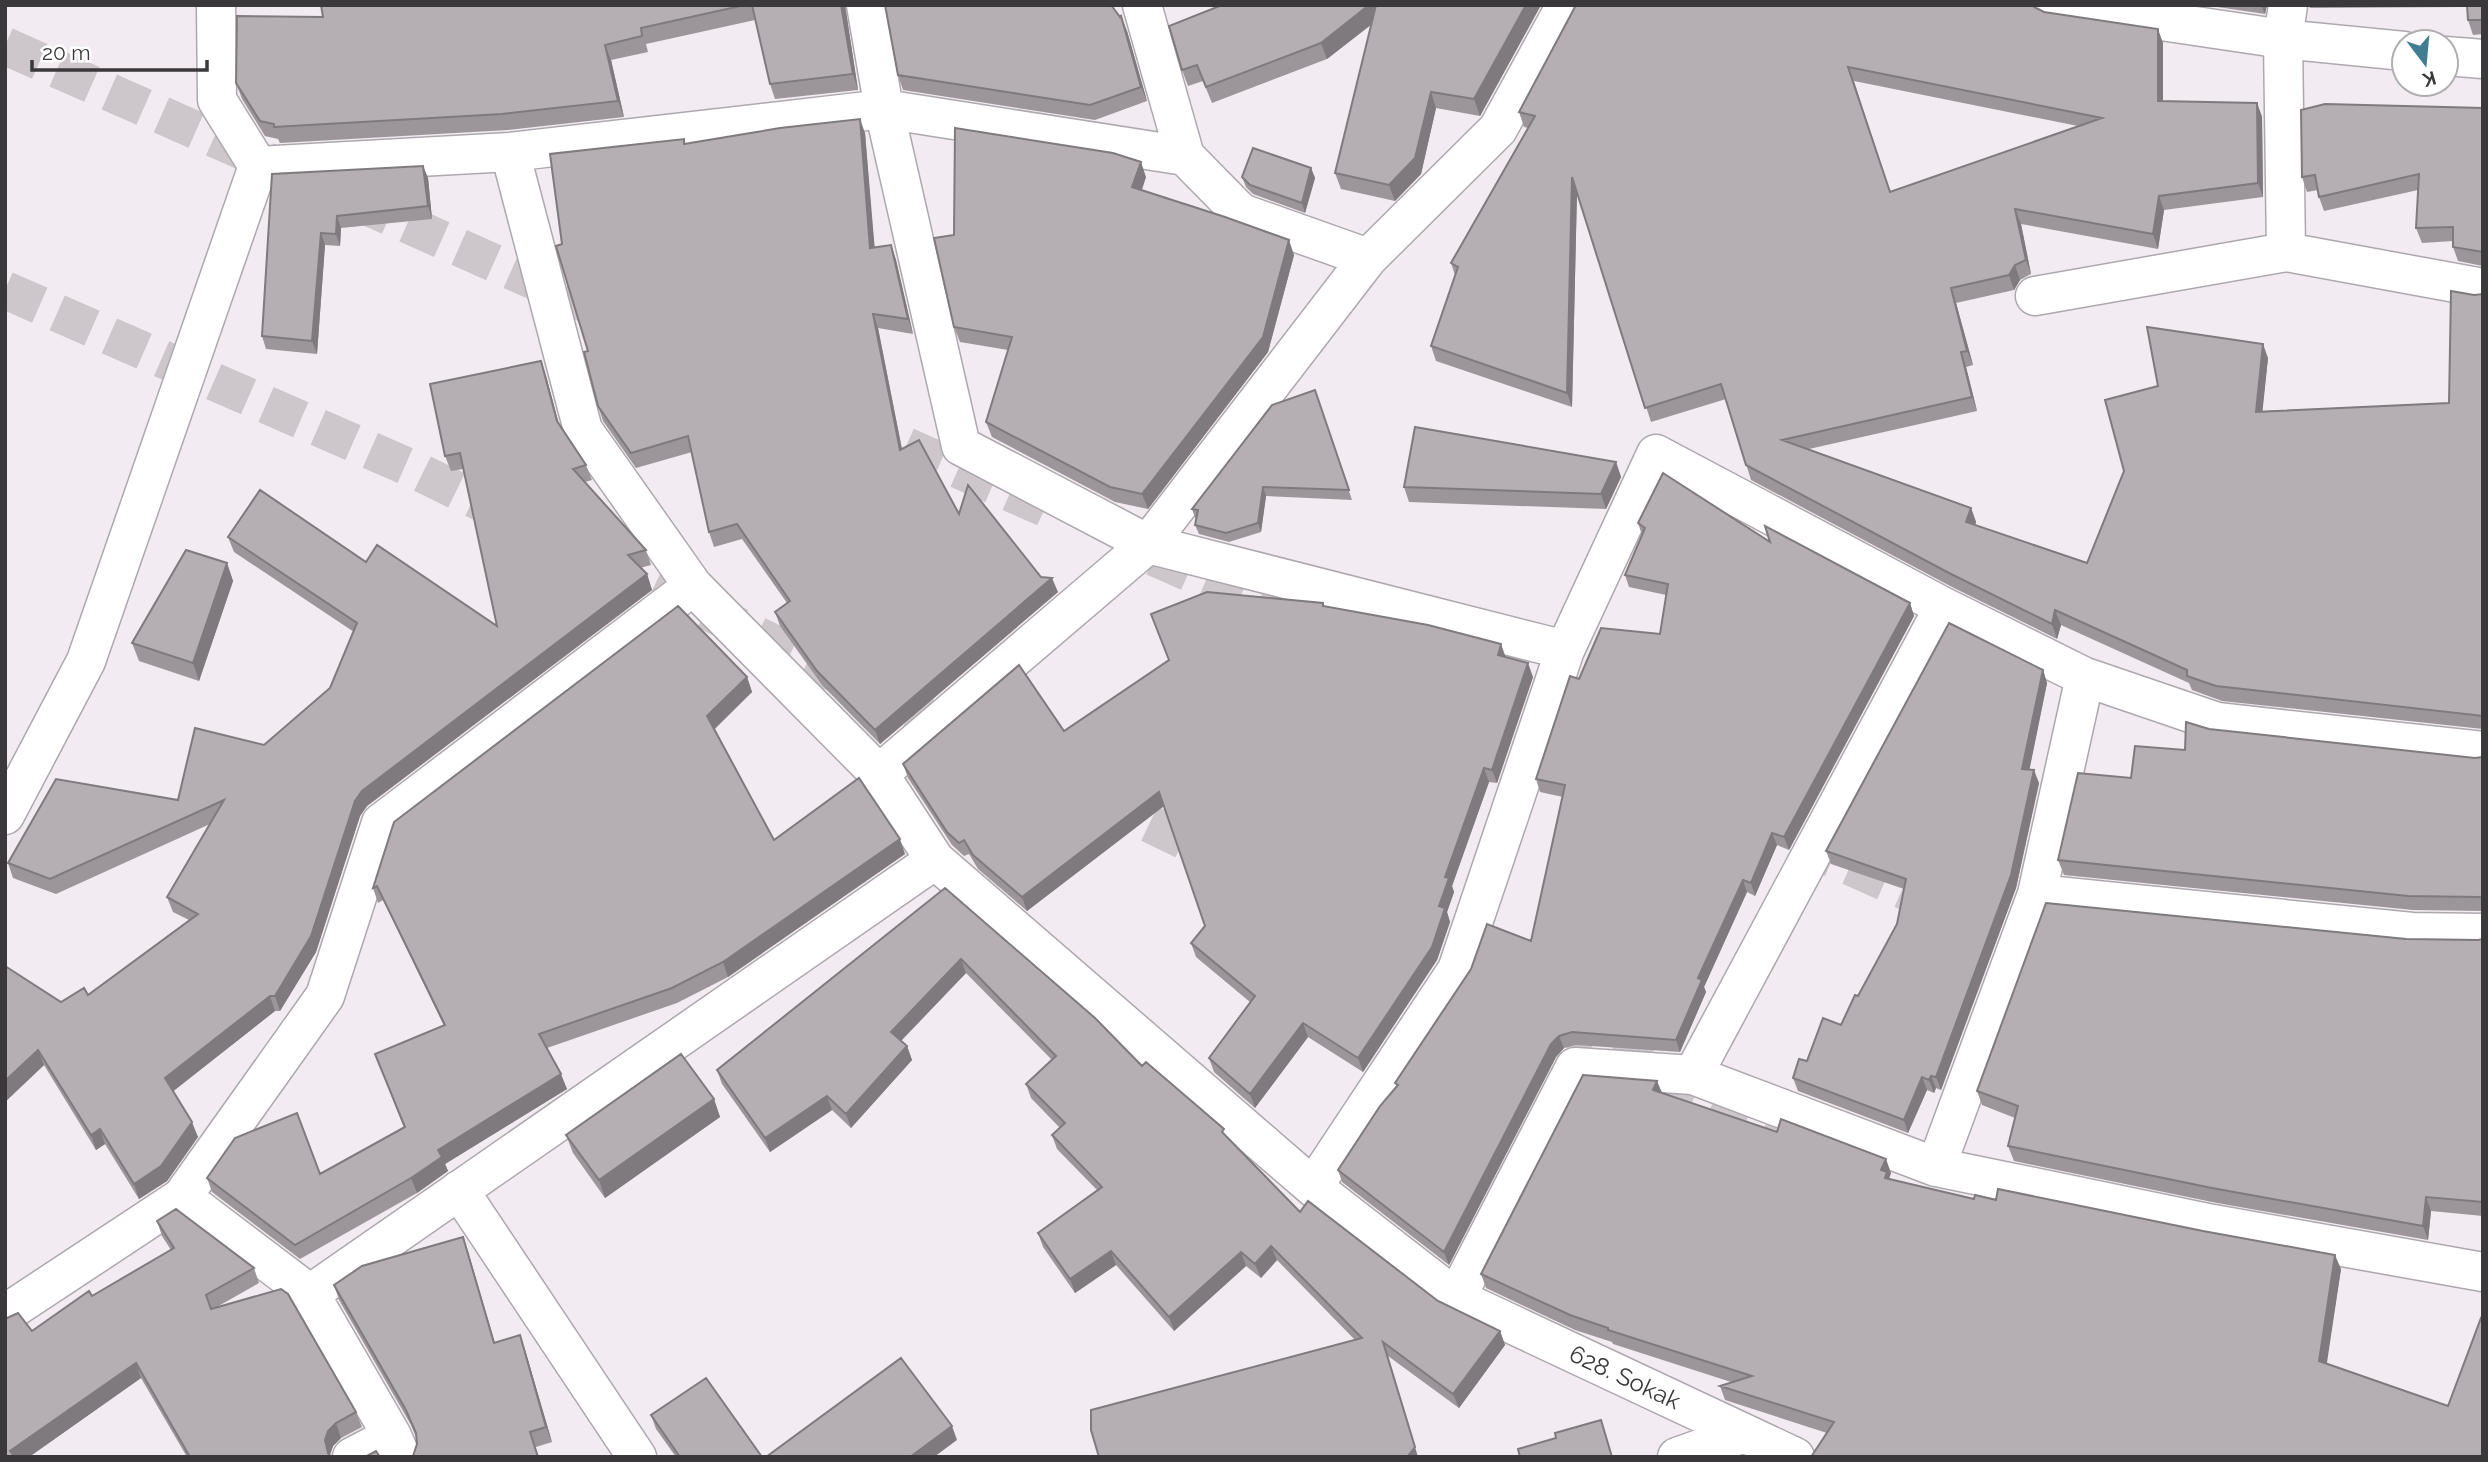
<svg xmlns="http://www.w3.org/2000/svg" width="2488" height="1462" font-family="Raleway,sans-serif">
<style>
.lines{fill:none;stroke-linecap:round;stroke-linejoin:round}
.primary-tunnel{stroke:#cdc7cc;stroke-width:38;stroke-dasharray:38 19;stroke-linecap:butt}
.street-casing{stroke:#aea8ae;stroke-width:41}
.street{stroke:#fff;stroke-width:38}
.wall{fill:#9c969b;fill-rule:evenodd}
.shaded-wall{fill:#7f7a7e}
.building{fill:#b5afb4;stroke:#7f7a7e;stroke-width:2;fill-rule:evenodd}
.labels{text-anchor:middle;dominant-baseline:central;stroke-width:6;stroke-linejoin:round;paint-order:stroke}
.street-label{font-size:24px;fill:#3a383a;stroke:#fff}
</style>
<rect width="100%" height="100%" fill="#f2ebf1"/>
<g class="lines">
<path class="primary-tunnel" d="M5 46 268 162
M355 201 620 319
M5 290 413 469 517 520
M854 423 1045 508
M1154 557 1288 616
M603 561 968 737
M1098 799 1221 858
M1746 820 2049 955
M1561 1024 1825 1153"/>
<defs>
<path id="street" d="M866 5 884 109 1185 156 1241 213 1368 258
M1142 5 1185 156
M2288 5 2283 39 2404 51
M2446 56 2483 59
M258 166 510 152
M2286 252 2483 288
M2035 296 2286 252 2283 39 2053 5
M879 774 1148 544 1368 258 1498 129 1566 5
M5 815 86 661 258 166 217 100 216 5
M2037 894 2085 677
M1693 1075 1944 607
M1936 1167 2037 894 2412 932 2483 933
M1313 1187 1457 970 1565 650
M459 1190 637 1457
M182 1197 325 996 381 823 693 586
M310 1294 392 1436 401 1457
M1456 1298 1575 1067 1693 1075 1936 1167 2213 1224 2483 1272
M5 1314 182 1197 310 1294 935 860
M352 1457 392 1436
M1677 1457 1744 1433
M1795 1457 1456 1298 1313 1187 935 860 879 774 693 586 583 430 510 152 884 109 961 446 1148 544 1565 650 1656 454 1944 607 2085 677 2217 722 2483 751"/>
</defs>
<use href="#street" class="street-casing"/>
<use href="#street" class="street"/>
</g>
<path class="wall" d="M321 5H845L858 90 775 99 770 84 755 20 646 44 648 52 611 60 624 117 508 130 280 143 278 139 265 136 242 99 236 83 323 17Z
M1222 5H1541L1480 116 1436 108 1421 174 1395 201 1341 189 1335 173 1371 25 1327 59 1212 103 1203 81 1188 86 1182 70Z
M2204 5H2267L2265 14Z
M2309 5H2483V34L2473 35 2468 20 2467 7 2310 8Z
M2034 7 2044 12 2163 43V101L2257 103 2262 117 2263 197 2164 210 2158 249 2021 224 2031 274 2020 280 2014 290 1956 303 1973 365 1966 367 1977 411 1809 449 1971 508 1976 522 1975 525 2087 563 2268 358 2262 411 2449 403 2474 295 2483 294V729L2222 701 2192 690 2189 683 2061 625 2057 639 1954 588 1751 480 1726 399 1651 422 1577 193 1572 407 1436 361 1431 346 1455 275 1451 263 1528 128 1524 127 1519 112ZM1854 81 2078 126 1890 192Z
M1127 31 1147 101 1095 120 903 90 898 75Z
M2483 108V266L2458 261 2453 247V241L2422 243 2416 228 2418 190 2324 211 2319 197 2318 190 2307 192 2302 177Z
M865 133 874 248 891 245 896 260 913 334 878 328 902 449 959 514 1041 577 1058 592 880 744 822 685 780 626 775 612 787 603 742 539 714 547 709 532 692 452 636 468 603 421 598 406 588 351 562 244 684 139 685 144Z
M423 166 428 178 432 219 341 228 340 246 325 245 317 354 266 349 262 336 272 174Z
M1311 168 1315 178 1305 213 1253 194 1246 187 1242 177Z
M1146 177 1142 190 1294 255 1268 352 1148 509 1115 502 992 437 986 422 1008 350 960 342 954 327V235Z
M541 361 546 376 559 425 586 465 592 480 585 482 646 550 651 565 640 568 647 574 652 590 367 806 360 816 316 952 280 1011H275L173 1091 198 1137 167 1181 139 1199 105 1144 96 1150 44 1065 5 1102 61 1002 88 995 189 920 173 912 167 897 210 824 56 894 13 878 8 863 178 800 264 745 330 688 354 632 234 552 228 537 366 562 497 626 463 469 451 471 445 456Z
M1315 390 1352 500 1266 496 1261 532 1229 542 1199 534 1195 525 1196 518H1195L1192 509Z
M1616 462 1621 477 1606 509 1409 502 1404 487Z
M1638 523 1770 542 1910 603 1914 616 1789 850 1777 845 1755 896 1747 892 1704 987 1706 992 1680 1052 1576 1045 1564 1048 1556 1057 1449 1265 1342 1182 1338 1170 1397 1087 1395 1083 1531 941 1563 797 1540 792 1536 779 1579 679 1660 634 1666 595 1629 587 1625 575 1642 535Z
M227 563 233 581 199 681 139 661 132 643Z
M1323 603 1324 606 1506 657 1533 677 1497 783 1489 782 1452 886 1454 892 1447 912 1450 922 1437 960 1363 1072 1308 1037 1255 1108 1214 1072 1209 1058 1250 1002 1196 957 1191 943 1205 926 1164 806 1027 911 978 869 969 854 964 856 952 845 908 778 903 764 1064 731Z
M2043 670 2047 683 2029 770 2039 783 2016 888 1941 1090 1936 1088 1934 1093 1927 1090 1908 1133 1798 1091 1793 1078 1807 1061 1841 1025 1858 996 1897 924 1904 889 1831 864 1826 851Z
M747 677 752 692 715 729 774 840 905 854 728 977 677 1003 547 1048 567 1089 445 1164 448 1171 417 1193 300 1259 212 1192 207 1178 320 1174 404 1128 375 1054 444 1026 383 900 378 903 373 888Z
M2209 729 2475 758 2483 757V911L2413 910 2064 875 2058 860 2131 778 2185 750Z
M945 888 1142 1066 1227 1138 1300 1212 1438 1301 1500 1331 1505 1345 1459 1408 1388 1356 1355 1340 1277 1260 1261 1278 1246 1266 1174 1331 1116 1265 1075 1293 1043 1247 1038 1233 1097 1190 1057 1149 1052 1135 1060 1128 1031 1098 1026 1084 1052 1060 966 973 901 1041 907 1046 912 1060 851 1128 832 1110 770 1152 722 1084 717 1070Z
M2406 939 2478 940 2483 939V1216L2431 1211 2428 1240 2217 1203 2014 1161 2008 1146 2015 1118 1982 1105 1977 1091Z
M1662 1093 1891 1173 1889 1179 1974 1199 1996 1200 2341 1269 2326 1364 2483 1457 1827 1433 1725 1400 1720 1386 1731 1382 1613 1344 1612 1342 1575 1330 1486 1288 1481 1274Z
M714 1099 720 1117 605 1198 573 1153 566 1135Z
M157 1221 254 1268 259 1283 215 1308 356 1412 362 1427 341 1438 333 1446 330 1455 331 1457H187L141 1378 29 1457H5L32 1331 171 1250 162 1236Z
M468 1252 495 1343 520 1335 525 1350 552 1442 536 1447 413 1456 417 1444 416 1437 411 1425 339 1300 334 1285Z
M651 1415 762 1457H676L656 1429Z"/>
<path class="shaded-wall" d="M841 5H845L858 90 853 74Z
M1369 5H1379L1383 15 1327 59 1321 43Z
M1526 5H1541L1480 116 1474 99Z
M2261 5H2267L2265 14Z
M1121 16 1127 31 1147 101 1141 87Z
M2158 29 2163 43V115L2158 101Z
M605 45 611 60 624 117 618 101Z
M1431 92 1436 108 1421 174 1395 201 1389 185Z
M2257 103 2262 117 2263 197 2258 183Z
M860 119 865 133 876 263 870 248Z
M1141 162 1146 177 1137 202 1132 187Z
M423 166 428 178 432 219 428 206Z
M1311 168 1315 178 1305 213 1302 203Z
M1572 177 1577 191 1572 407 1567 393Z
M2159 196 2164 210 2158 249 2153 234Z
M2015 209 2021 224 2031 274 2026 260Z
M337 216 341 228 340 246 336 234Z
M321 233 325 245 317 354 312 341Z
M1289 240 1294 255 1268 352 1148 509 1142 494Z
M891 245 896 260 913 334 908 319Z
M2015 265 2020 280 2014 290 2009 275Z
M1951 288 1956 303 1973 365 1967 351Z
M873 314 878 328 905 465 900 450Z
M2263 344 2268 358 2261 426 2256 412Z
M1961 352 1966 367 1977 411 1972 397Z
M541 361 546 376 562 436 557 421Z
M1616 462 1621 477 1606 509 1601 494Z
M1263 487 1266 496 1261 532 1258 523Z
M1971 508 1976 522 1971 536 1966 522Z
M227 563 233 581 199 681 193 663Z
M647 574 652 590 367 806 360 816 316 952 280 1011 275 996 355 801 362 791Z
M1052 578 1058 592 880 744 875 730Z
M1910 603 1914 616 1789 850 1784 837Z
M2055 610 2061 625 2057 639 2052 624Z
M1501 644 1506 658 1498 655Z
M1528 663 1533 677 1497 783 1492 770Z
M2043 670 2047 683 2027 782 2022 769Z
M747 677 752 692 713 730 707 716Z
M1484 768 1489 782 1452 886 1454 892 1447 912 1450 922 1437 960 1363 1072 1358 1058 1439 906 1445 877Z
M2034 770 2039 783 2016 888 1941 1090 1936 1077Z
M1159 792 1164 806 1027 911 1022 897Z
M1772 833 1777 845 1755 896 1751 883Z
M900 839 905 854 728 977 723 962Z
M1743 880 1747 892 1704 987 1706 992 1680 1052 1676 1040 1698 978Z
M961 959 966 973 896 1046 891 1032Z
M270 996 275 1011 171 1093 165 1078Z
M1303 1023 1308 1037 1255 1108 1250 1094Z
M1559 1036 1564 1048 1556 1057 1449 1265 1444 1252 1551 1044Z
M907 1046 912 1060 851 1128 846 1114Z
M38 1050 44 1065 5 1102V1081Z
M561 1074 567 1089 445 1164 448 1171 417 1193 411 1178 438 1150Z
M1931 1076 1936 1088 1934 1093 1929 1080Z
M1922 1077 1927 1090 1908 1133 1904 1120Z
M1657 1081 1663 1095 1653 1090Z
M827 1096 832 1110 770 1152 765 1138Z
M714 1099 720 1117 605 1198 599 1180Z
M192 1122 198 1137 167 1181 139 1199 134 1184Z
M100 1129 105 1144 96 1150 91 1135Z
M1886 1159 1891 1173 1889 1178 1892 1186 1890 1193 1881 1170Z
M2426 1197 2431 1211 2428 1240 2423 1226Z
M463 1237 468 1252 499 1358 494 1343Z
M1271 1246 1277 1260 1261 1278 1255 1264Z
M1111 1251 1116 1265 1075 1293 1070 1279Z
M1241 1252 1246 1266 1174 1331 1169 1317Z
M2335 1255 2341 1269 2325 1376 2319 1361Z
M1500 1331 1505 1345 1459 1408 1453 1394Z
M520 1335 525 1350 552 1442 546 1427Z
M1383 1342 1388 1356 1418 1457H1407Z
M136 1363 141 1378 29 1457H13L10 1451Z
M336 1423 341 1438 333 1446 329 1457 325 1440 328 1431Z
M952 1426 957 1440 934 1457H910Z"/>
<path class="building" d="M321 5H745L641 28 642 36 605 45 618 101 502 114 274 127V124L260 121 236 83 237 16 323 17Z
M752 5H841L853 74 770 84Z
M885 5H1111L1120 17 1121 16 1141 87 1090 105 898 75Z
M1222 5H1369L1321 43 1206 87 1197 65 1182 70 1169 26Z
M1376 5H1526L1474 99 1431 92 1415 158 1389 185 1335 173Z
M1576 5H2032L2034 7 2044 12 2158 29V101L2257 103 2258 183 2159 196 2153 234 2015 209 2026 260 2015 265 2009 275 1951 288 1967 351 1961 352 1972 397 1782 440 1971 508 1966 522 2087 563 2124 471 2105 400 2158 386 2147 327 2263 344 2256 412 2449 403 2451 291 2474 295 2483 294V716L2216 686 2187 676V670L2055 610 2052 624 1949 573 1746 465 1721 384 1645 408 1572 177 1567 393 1431 346 1458 267 1451 263 1535 116 1519 112ZM1848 67 2102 118 1890 192Z
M2467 5H2483V20H2468Z
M2325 104 2483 108V252L2453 247V227L2416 228 2419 174 2319 197 2315 175 2302 177 2301 110Z
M860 119 870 248 891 245 908 319 873 314 900 450 919 440 959 514 968 485 1041 577 1052 578 875 730 817 671 775 612 790 601 737 524 709 532 688 436 631 453 598 406 584 352 588 351 556 246 562 244 550 154 684 139V144L780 128Z
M955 128 1113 153 1141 162 1132 187 1225 217 1289 240 1263 337 1142 494 1110 487 986 422 1012 337 954 327 934 238 954 235Z
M1253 148 1311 168 1302 203 1250 185 1242 177Z
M423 166 428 206 337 216 336 234 321 233 312 341 262 336 272 174Z
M541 361 557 421 586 465 573 469 646 550 628 555 647 574 362 791 355 801 311 936 275 996H270L165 1078 192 1122 161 1166 134 1184 100 1129 91 1135 38 1050 5 1081V966L61 1002 84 988 88 995 198 914 167 897 224 800 50 879 8 863 56 779 178 800 195 728 264 745 330 688 357 623 228 537 260 490 366 562 377 545 497 626 460 453 445 456 430 384Z
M1315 390 1349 490 1263 487 1258 523 1226 533 1195 525 1198 510 1192 509 1272 405Z
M1415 427 1616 462 1601 494 1404 487Z
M1663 473 1770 542 1765 526 1910 603 1784 837 1772 833 1751 883 1743 880 1698 978 1702 980 1676 1040 1572 1032 1559 1036 1551 1044 1444 1252 1338 1170 1380 1106 1398 1085 1395 1083 1471 969 1487 924 1531 941 1565 785 1536 779 1570 676 1579 679 1601 628 1660 634 1668 584 1625 575 1645 528 1638 523Z
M186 550 227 563 193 663 132 643Z
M1207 592 1323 603V606L1428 625 1501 644 1498 655 1528 663 1492 770 1484 768 1445 877 1449 878 1439 906 1445 908 1432 947 1358 1058 1303 1023 1250 1094 1209 1058 1255 996 1191 943 1205 926 1159 792 1022 897 973 855 964 840 959 843 947 832 903 764 1019 665 1064 731 1169 660 1151 614Z
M678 606 747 677 707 716 774 840 859 778 900 839 723 962 672 988 539 1034 561 1074 438 1150 442 1157 411 1178 295 1245 207 1178 235 1138 297 1113 320 1174 405 1127 375 1054 445 1025 377 886 373 888 394 822Z
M1949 623 2043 670 2022 769 2034 770 2011 875 1936 1077 1931 1076 1929 1080 1922 1077 1904 1120 1793 1078 1799 1059 1807 1061 1823 1018 1841 1025 1855 995 1858 996 1897 924 1906 879 1826 851Z
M2186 722 2209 729 2475 758 2483 757V898L2479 897 2408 896 2058 860 2078 773 2131 778 2135 746 2185 750Z
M945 888 1095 1018 1142 1066 1146 1062 1224 1129 1222 1132 1300 1212 1308 1201 1438 1301 1500 1331 1453 1394 1383 1342 1415 1447 1407 1457H1099L1091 1430V1410L1362 1338 1271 1246 1255 1264 1241 1252 1169 1317 1111 1251 1070 1279 1038 1233 1102 1187 1052 1135 1065 1123 1026 1084 1056 1056 961 959 891 1032 907 1046 846 1114 827 1096 765 1138 717 1070Z
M2046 903 2406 939 2478 940 2483 939V1202L2426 1197 2423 1226 2212 1188 2008 1146 2018 1106 1977 1091Z
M681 1054 714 1099 599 1180 566 1135Z
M1583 1075 1657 1081 1653 1090 1777 1132 1781 1119 1886 1159 1881 1170 1887 1172 1885 1178 1974 1199 1975 1195 1996 1200 1998 1189 2203 1231 2335 1255 2319 1361 2448 1406 2481 1318 2483 1319V1457H1811L1834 1422 1720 1386 1752 1376 1608 1330V1328L1570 1315 1481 1274Z
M176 1209 254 1268 206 1295 211 1309 281 1289 288 1294 356 1412 336 1423 328 1431 325 1440 328 1453 331 1457H190L136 1363 10 1451 15 1457H5V1319L18 1313 32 1331 89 1291 92 1296 174 1248 157 1221Z
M463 1237 494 1343 520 1335 546 1427 530 1432 538 1457H411L413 1456 417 1444 416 1433 406 1410 334 1285 362 1266Z
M901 1358 952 1426 910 1457H766Z
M706 1378 762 1457H680L651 1415Z
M1601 1420 1612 1457H1520L1518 1449 1556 1438 1555 1433Z
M376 1451 380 1457H365Z"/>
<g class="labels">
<g class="street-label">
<text transform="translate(1625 1377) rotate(25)">628. Sokak</text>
</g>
</g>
<rect width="2488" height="1462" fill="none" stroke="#3a383a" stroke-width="14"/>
<g transform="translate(2425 63) rotate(164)"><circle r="33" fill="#ffffff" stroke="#b0afb0" stroke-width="2"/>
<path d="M0-5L12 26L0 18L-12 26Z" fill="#417e94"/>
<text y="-10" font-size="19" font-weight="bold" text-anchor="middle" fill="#3a383a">K</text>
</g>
<path d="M32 60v10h175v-10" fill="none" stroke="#3a383a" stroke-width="3.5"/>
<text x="42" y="60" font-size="21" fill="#3a383a" stroke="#ffffff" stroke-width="5" paint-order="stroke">20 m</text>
</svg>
